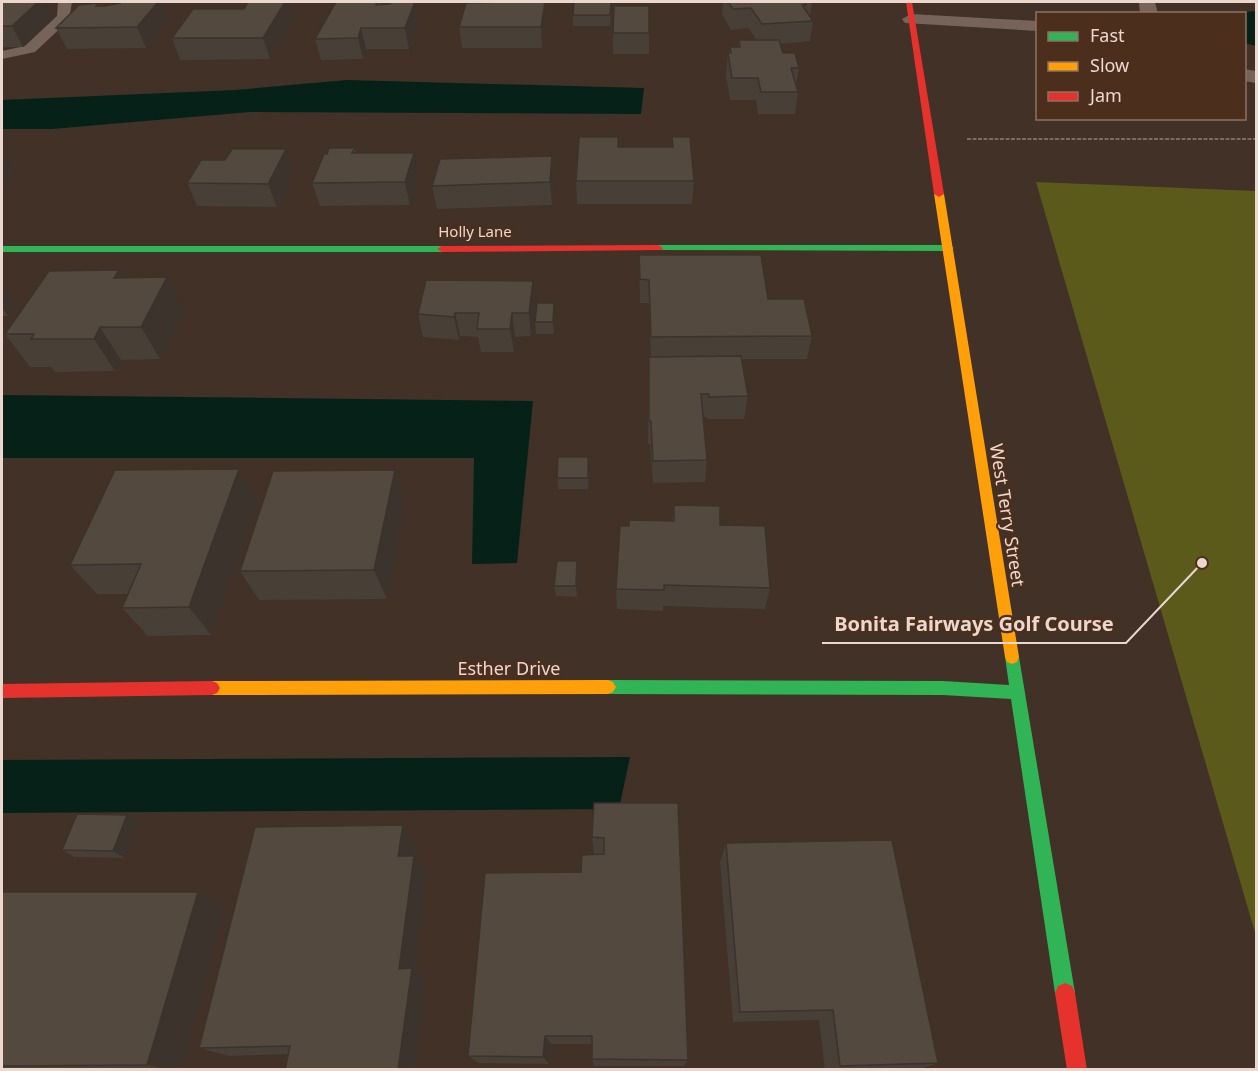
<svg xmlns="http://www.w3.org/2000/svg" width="1258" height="1071" font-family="'Noto Sans',sans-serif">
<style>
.green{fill:#5b5a1a}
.water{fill:#062218}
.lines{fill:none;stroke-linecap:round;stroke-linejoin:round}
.path{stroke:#7b6c62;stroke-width:2;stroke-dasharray:4 1.5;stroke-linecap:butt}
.lane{fill:#76645a;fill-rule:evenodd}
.street{fill:#76645a;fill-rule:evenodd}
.fast{fill:#30b455;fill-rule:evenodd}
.slow{fill:#ff9f0a;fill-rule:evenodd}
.jam{fill:#e5322d;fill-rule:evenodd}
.wall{fill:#483f36}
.shaded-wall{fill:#3b332c}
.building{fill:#54493f;stroke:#3b332c;stroke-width:1.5}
.labels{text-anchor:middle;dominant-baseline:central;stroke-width:4.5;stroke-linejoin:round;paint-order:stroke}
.far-street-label{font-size:15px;fill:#ebd7cd;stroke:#4c2e1c}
.street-label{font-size:18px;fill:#ebd7cd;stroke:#4c2e1c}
.leader{fill:none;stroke:#ebd7cd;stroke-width:2}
.callout-dot{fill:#ebd7cd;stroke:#4c2e1c;stroke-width:2}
.callout-label{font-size:20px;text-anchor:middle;font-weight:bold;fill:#ebd7cd;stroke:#4c2e1c;stroke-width:4.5;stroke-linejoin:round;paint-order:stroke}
</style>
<rect width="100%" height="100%" fill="#413127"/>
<path class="green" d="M1036 182 1256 191V936Z"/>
<path class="water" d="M1256 11V46L1245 43 1244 14 1234 13Z
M347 80 644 88 641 114 250 112 52 129H2V100L235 90Z
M2 395 533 401 517 563 472 564 474 458H2Z
M630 757 619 809 2 813V760Z"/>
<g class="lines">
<path class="path" d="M967 139H1256"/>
<path class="lane" d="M58 2H72L69 20 35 52 2 59V51L25 46 57 16Z"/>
<path class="street" d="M1139 2H1155L1158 14H1140Z
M911 14 1038 21V31L905 23 902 19Z
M1244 69 1256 71V83L1244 81Z"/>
<path class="fast" d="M658 245H949L954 248 949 251 654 250 653 248Z
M2 246H442L447 249 442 252H2Z
M1012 650 1017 652 1019 657 1075 993 1072 1000 1065 1003 1058 1000 1055 993 1011 699 943 695 608 694 603 692 600 687 603 682 608 680 943 681 1009 685 1005 657 1007 652Z"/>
<path class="slow" d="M939 191 944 194 1019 657 1017 662 1012 664 1007 662 1005 657 934 194Z
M608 680 613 682 616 687 613 692 608 694 212 695 207 693 204 688 207 683 212 681Z"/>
<path class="jam" d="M906 2H912L944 194 939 197 934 194Z
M658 245 663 248 662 250 442 252 437 249 442 246Z
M212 681 217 683 220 688 217 693 212 695 2 698V684Z
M1065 983 1072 986 1075 993 1087 1070H1067L1055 993 1058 986Z"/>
</g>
<path class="wall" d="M2 2 53 17 23 47H2Z
M248 2H291L295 16 270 59 180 60 172 38 244 9Z
M336 2H379L380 4 415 2 419 22 409 49H366L363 59 321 60 315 39Z
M723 2H812L810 15 813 21 810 41 780 44 783 53 799 68 796 85 798 92 795 114H758L756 100H730L726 75 728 53H729L730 47H738L739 40H756L749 28 731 30 722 14Z
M98 3 100 6 169 19 146 48 67 49 56 28Z
M611 13 610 26H573V15Z
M546 21 542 48H462L459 27Z
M613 33H649V54H613Z
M672 137 694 181 692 204H577L576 181 618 147H672Z
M355 148 356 153 419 175 410 205 320 206 312 183 327 154Z
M552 156 553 178 552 205 437 209 432 186Z
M225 160 294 172 277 207 197 206 187 183Z
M639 255 768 299 812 336 807 359H742L748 396 744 419H707V417H703L707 460 705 482 653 483 650 444H648L649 357H651L649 303H640Z
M119 270 123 278 184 310 160 359 121 360 115 371 55 372 51 367H30L5 334Z
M533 281 535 304 531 336 515 337 514 352H481L478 337 460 336 459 340 423 337 418 314Z
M2 283 17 305 8 316H2Z
M555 315 554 334H536L535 322Z
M239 469 257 500 211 635 148 636 122 608 128 594H97L70 565Z
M589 469 588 489H558L557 478Z
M395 470 406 501 387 599 259 600 240 571Z
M674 505 720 525 770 588 765 609 663 606V611L617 609 616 589 629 526 672 521Z
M577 561 578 572 577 597 556 596 554 586Z
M594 803 688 1060 684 1066H594L592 1059V1044H551L549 1064 479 1063 468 1056 581 872 594 855 592 837Z
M138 823 125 858 74 857 62 850Z
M403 825 416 845 415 857 427 875 415 971 426 980 415 1070H285L289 1054 229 1056 199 1048Z
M726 843 938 1063 918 1070H825L819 1020 733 1022 720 862Z
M2 892H198L225 908 181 1070H2Z"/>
<path class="shaded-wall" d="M38 2H45L53 17 23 47 12 26Z
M158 2H161L169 19 146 48 137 27Z
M285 2H291L295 16 270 59 263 38Z
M415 2 419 22 409 49 405 28Z
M545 2 546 21 542 48 541 27Z
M361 28 366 49 363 59 358 38Z
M286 149 294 172 277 207 268 184Z
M2 150 16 173 2 189Z
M414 153 419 175 410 205 405 182Z
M552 156 553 178 552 205 550 182Z
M119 270 138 303 114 278Z
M167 277 184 310 160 359 141 327Z
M533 281 535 304 531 336 529 313Z
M2 283 17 305 8 316 2 307Z
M554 303 555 315 554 334 553 322Z
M455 313 460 336 459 340 454 317Z
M512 313 515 337 514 352 510 329Z
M100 327 121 360 115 371 94 339Z
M239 469 257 500 211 635 189 607Z
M395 470 406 501 387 599 374 570Z
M577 561 578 572 577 597 576 586Z
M127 815 138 823 125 858 113 851Z
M403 825 416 845 415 857 427 875 415 971 426 980 415 1070H398L399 969 398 856Z
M198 892 225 908 181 1070H170L147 1065Z
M545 1036 551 1044 549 1064 543 1057Z"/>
<path class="building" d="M2 2H38L12 26H2Z
M121 2H158L137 27 56 28 79 5 98 3 96 6H105L120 3Z
M248 2H285L263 38H172L193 9H244Z
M336 2H377L376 5 390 4 392 2H415L405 28H361L358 38 315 39Z
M508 2H545L541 27H459L466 3Z
M574 2H611L610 15H573Z
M728 2H806H804L806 5H802L813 21 762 24 751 8 733 9Z
M614 6H649V33H613Z
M739 40H779L783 53H795L799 68H791L798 92H761L758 78H732L728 53H731L730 47H740Z
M579 137H618V147H673L672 137H690L694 181H576Z
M329 148H355L352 153H414L405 182 312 183 324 154H327Z
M232 149H286L268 184 187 183 201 160H225Z
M552 156 550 182 432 186 440 159Z
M639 255H761L768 299H804L812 336 651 337 649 280 640 279Z
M119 270 114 278 167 277 141 327H100L94 339H31L34 334H5L49 271Z
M426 280 533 281 529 313H512L510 329H477L479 313H455L454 317 418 314Z
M537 303H554L553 322H535Z
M741 356 748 396 709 397V394H701L707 460 653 461 651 421H649V357Z
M558 457H588V478H557Z
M239 469 189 607 122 608 141 564 70 565 115 470Z
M395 470 374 570 240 571 273 471Z
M674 505 720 506V525L765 526 770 588 664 585V590L616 589 620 526H629V520L674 521Z
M557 561H577L576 586H554Z
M594 803H678L688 1060 592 1059V1036H545L543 1057 468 1056 485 873 581 872 582 855 604 854V838L592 837Z
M77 814 127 815 113 851 62 850Z
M403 825 398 856H414L399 969 412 968 398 1070H285L290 1046 199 1048 255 827Z
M892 840 938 1063 840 1066 833 1010 740 1012 726 843Z
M2 892H198L147 1065 2 1066Z"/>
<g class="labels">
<g class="far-street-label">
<text x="475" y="231">Holly Lane</text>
</g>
<g class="street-label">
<text transform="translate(1008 515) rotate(81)">West Terry Street</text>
<text x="509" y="668">Esther Drive</text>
</g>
</g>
<path class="leader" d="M1202 563L1126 643H822"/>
<circle class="callout-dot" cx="1202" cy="563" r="6"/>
<g class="callout-label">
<text x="974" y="631">Bonita Fairways Golf Course</text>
</g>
<rect width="1258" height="1071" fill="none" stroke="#ebd7cd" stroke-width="6"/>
<rect x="1036" y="12" width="210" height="108" fill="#4c2e1c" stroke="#8c7263" stroke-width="1.5"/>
<rect x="1048" y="32" width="30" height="9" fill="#30b455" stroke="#8c7263" stroke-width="1.5"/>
<text x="1090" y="42" font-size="18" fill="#ebd7cd">Fast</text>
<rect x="1048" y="62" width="30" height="9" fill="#ff9f0a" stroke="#8c7263" stroke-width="1.5"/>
<text x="1090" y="72" font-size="18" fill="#ebd7cd">Slow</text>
<rect x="1048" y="92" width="30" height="9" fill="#e5322d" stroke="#8c7263" stroke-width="1.5"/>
<text x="1090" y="102" font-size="18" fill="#ebd7cd">Jam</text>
</svg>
